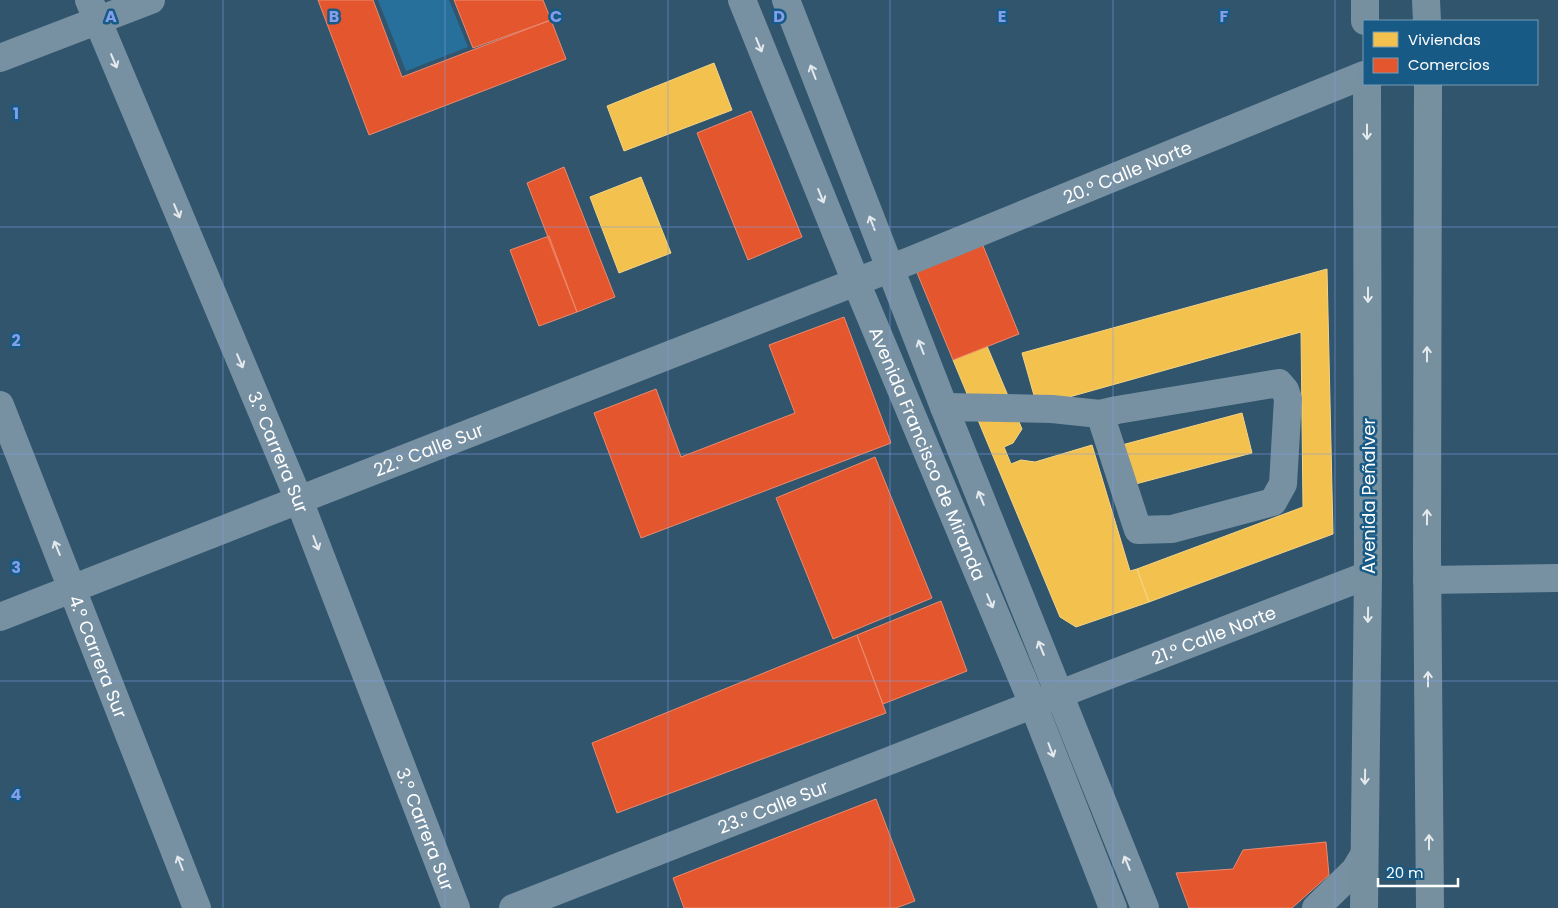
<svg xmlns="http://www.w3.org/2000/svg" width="1558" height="908" font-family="Poppins,sans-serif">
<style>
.green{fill:#28709c}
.homes{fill:#f2c14e;stroke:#f6d483}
.shops{fill:#e4572e;stroke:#ec896d}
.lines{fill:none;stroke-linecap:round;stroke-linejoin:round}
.minor{stroke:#7791a3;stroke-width:28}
.major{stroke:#7690a0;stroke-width:28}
.oneway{stroke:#e4e9ed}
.oneway2{stroke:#e4e9ec}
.grid{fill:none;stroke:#839eea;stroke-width:1;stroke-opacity:0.55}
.labels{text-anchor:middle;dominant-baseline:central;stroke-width:5;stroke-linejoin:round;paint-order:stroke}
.street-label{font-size:18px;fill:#fff;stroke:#185a86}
.grid-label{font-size:16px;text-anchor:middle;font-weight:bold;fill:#839eea;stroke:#185a86;stroke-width:5;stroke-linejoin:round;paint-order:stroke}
</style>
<rect width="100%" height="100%" fill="#31556d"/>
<path class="green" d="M378 0H449L468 47 406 71Z"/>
<path class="homes" d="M714 63 732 110 624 151 607 106Z
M641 177 671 253 619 273 590 197Z
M1327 269 1333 534 1149 602 1137 569 1303 507 1301 332 1037 406 1022 353Z
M987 346 1022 429 1013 443 1004 447 1011 464 1021 460 1035 462 1092 445 1130 571 1137 569 1149 602 1076 627 1060 617 953 360Z
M1242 413 1252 453 1128 486 1118 446Z"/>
<path class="shops" d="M318 0H373L402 77 551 20 566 59 369 135Z
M454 0H543L551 20 473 48Z
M751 111 802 237 748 260 697 133Z
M564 167 615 297 577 312 527 183Z
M549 236 577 312 539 326 510 250Z
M979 236 1019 334 953 360 913 263Z
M844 317 891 443 641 538 594 413 656 389 681 457 795 413 769 345Z
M875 457 932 598 833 639 776 498Z
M941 601 967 671 883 704 857 635Z
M857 635 886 713 617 813 592 743Z
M876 799 915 901 896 908H684L673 878Z
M1326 842 1329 875 1292 908H1189L1176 873 1233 869 1243 850Z"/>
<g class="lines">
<g class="minor">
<path id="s1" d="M89 0 299 500 456 908"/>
<path id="s2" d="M742 0 856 282 1033 704 1113 908"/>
<path d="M786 0 944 407 1145 908"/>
<path d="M0 58 151 0"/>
<path id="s3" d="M0 405 197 908"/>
<path d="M944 407 1052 409 1100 414 1117 410 1279 383 1285 390 1288 399 1283 484 1273 502 1172 529 1138 530 1100 414"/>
<path d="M1427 580 1558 578"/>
<path id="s4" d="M0 617 912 260 1364 75"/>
<path id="s5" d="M513 908 1060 694 1368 575"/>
<path d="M1316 908 1355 870 1364 855"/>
</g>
<path class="major" d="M1365 0V21
M1426 0 1427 21
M1428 84 1427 553 1430 908
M1364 908 1368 575 1367 84"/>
</g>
<defs><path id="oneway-shaft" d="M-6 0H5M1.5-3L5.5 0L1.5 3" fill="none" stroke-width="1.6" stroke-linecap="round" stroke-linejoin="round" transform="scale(1.25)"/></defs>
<g class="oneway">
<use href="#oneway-shaft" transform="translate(759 45) rotate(68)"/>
<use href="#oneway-shaft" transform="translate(114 61) rotate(67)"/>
<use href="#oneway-shaft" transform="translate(813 72) rotate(-111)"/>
<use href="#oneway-shaft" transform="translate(821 196) rotate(68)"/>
<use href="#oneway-shaft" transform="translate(177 211) rotate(67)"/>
<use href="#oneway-shaft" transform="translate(872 223) rotate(-111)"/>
<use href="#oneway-shaft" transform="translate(921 347) rotate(-111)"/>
<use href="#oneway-shaft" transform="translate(240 361) rotate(67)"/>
<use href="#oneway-shaft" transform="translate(981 498) rotate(-112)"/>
<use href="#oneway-shaft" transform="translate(316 543) rotate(69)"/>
<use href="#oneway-shaft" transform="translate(57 548) rotate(-112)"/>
<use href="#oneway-shaft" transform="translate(990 601) rotate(67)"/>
<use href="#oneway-shaft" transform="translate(1041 648) rotate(-112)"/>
<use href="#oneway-shaft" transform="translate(1051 750) rotate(69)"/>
<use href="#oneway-shaft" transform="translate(180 863) rotate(-111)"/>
<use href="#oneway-shaft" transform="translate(1127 863) rotate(-112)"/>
</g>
<g class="oneway2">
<use href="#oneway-shaft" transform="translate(1367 132) rotate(90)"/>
<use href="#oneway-shaft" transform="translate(1368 295) rotate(90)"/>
<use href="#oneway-shaft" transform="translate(1427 354) rotate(-90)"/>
<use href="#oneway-shaft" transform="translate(1427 517) rotate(-90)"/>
<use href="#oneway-shaft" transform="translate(1368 615) rotate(91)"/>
<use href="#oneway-shaft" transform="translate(1428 679) rotate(-90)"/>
<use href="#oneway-shaft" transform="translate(1365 777) rotate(91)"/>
<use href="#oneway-shaft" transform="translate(1429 842) rotate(-90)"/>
</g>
<path class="grid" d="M223 0V908M445 0V908M668 0V908M890 0V908M1113 0V908M1335 0V908M0 227H1558M0 454H1558M0 681H1558"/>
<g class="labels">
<g class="street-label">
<text stroke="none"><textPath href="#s4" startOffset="1212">20.° Calle Norte</textPath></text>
<text stroke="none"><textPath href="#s4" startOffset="460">22.° Calle Sur</textPath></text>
<text stroke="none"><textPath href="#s1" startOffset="490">3.° Carrera Sur</textPath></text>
<text stroke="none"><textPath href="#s2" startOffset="490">Avenida Francisco de Miranda</textPath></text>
<text transform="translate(1368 496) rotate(-90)">Avenida Peñalver</text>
<text stroke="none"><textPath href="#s5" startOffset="752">21.° Calle Norte</textPath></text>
<text stroke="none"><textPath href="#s3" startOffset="270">4.° Carrera Sur</textPath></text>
<text stroke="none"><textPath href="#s5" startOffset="279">23.° Calle Sur</textPath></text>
<text stroke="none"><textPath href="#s1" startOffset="895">3.° Carrera Sur</textPath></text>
</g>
</g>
<g class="grid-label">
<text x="111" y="22">A</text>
<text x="334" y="22">B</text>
<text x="556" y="22">C</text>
<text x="779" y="22">D</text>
<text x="1002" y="22">E</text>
<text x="1224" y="22">F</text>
<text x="16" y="119">1</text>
<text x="16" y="346">2</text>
<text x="16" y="573">3</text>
<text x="16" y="800">4</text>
</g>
<rect x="1363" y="20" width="175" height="65" fill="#185a86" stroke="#749cb6"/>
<rect x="1373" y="32" width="25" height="15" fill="#f2c14e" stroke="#749cb6"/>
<text x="1408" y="45" font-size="15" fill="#ffffff">Viviendas</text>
<rect x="1373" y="58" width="25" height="15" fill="#e4572e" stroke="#749cb6"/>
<text x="1408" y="70" font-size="15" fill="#ffffff">Comercios</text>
<path d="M1378 878v8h80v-8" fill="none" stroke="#ffffff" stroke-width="2.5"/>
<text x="1386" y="878" font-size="15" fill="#ffffff" stroke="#185a86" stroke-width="4" paint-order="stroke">20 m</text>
</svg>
